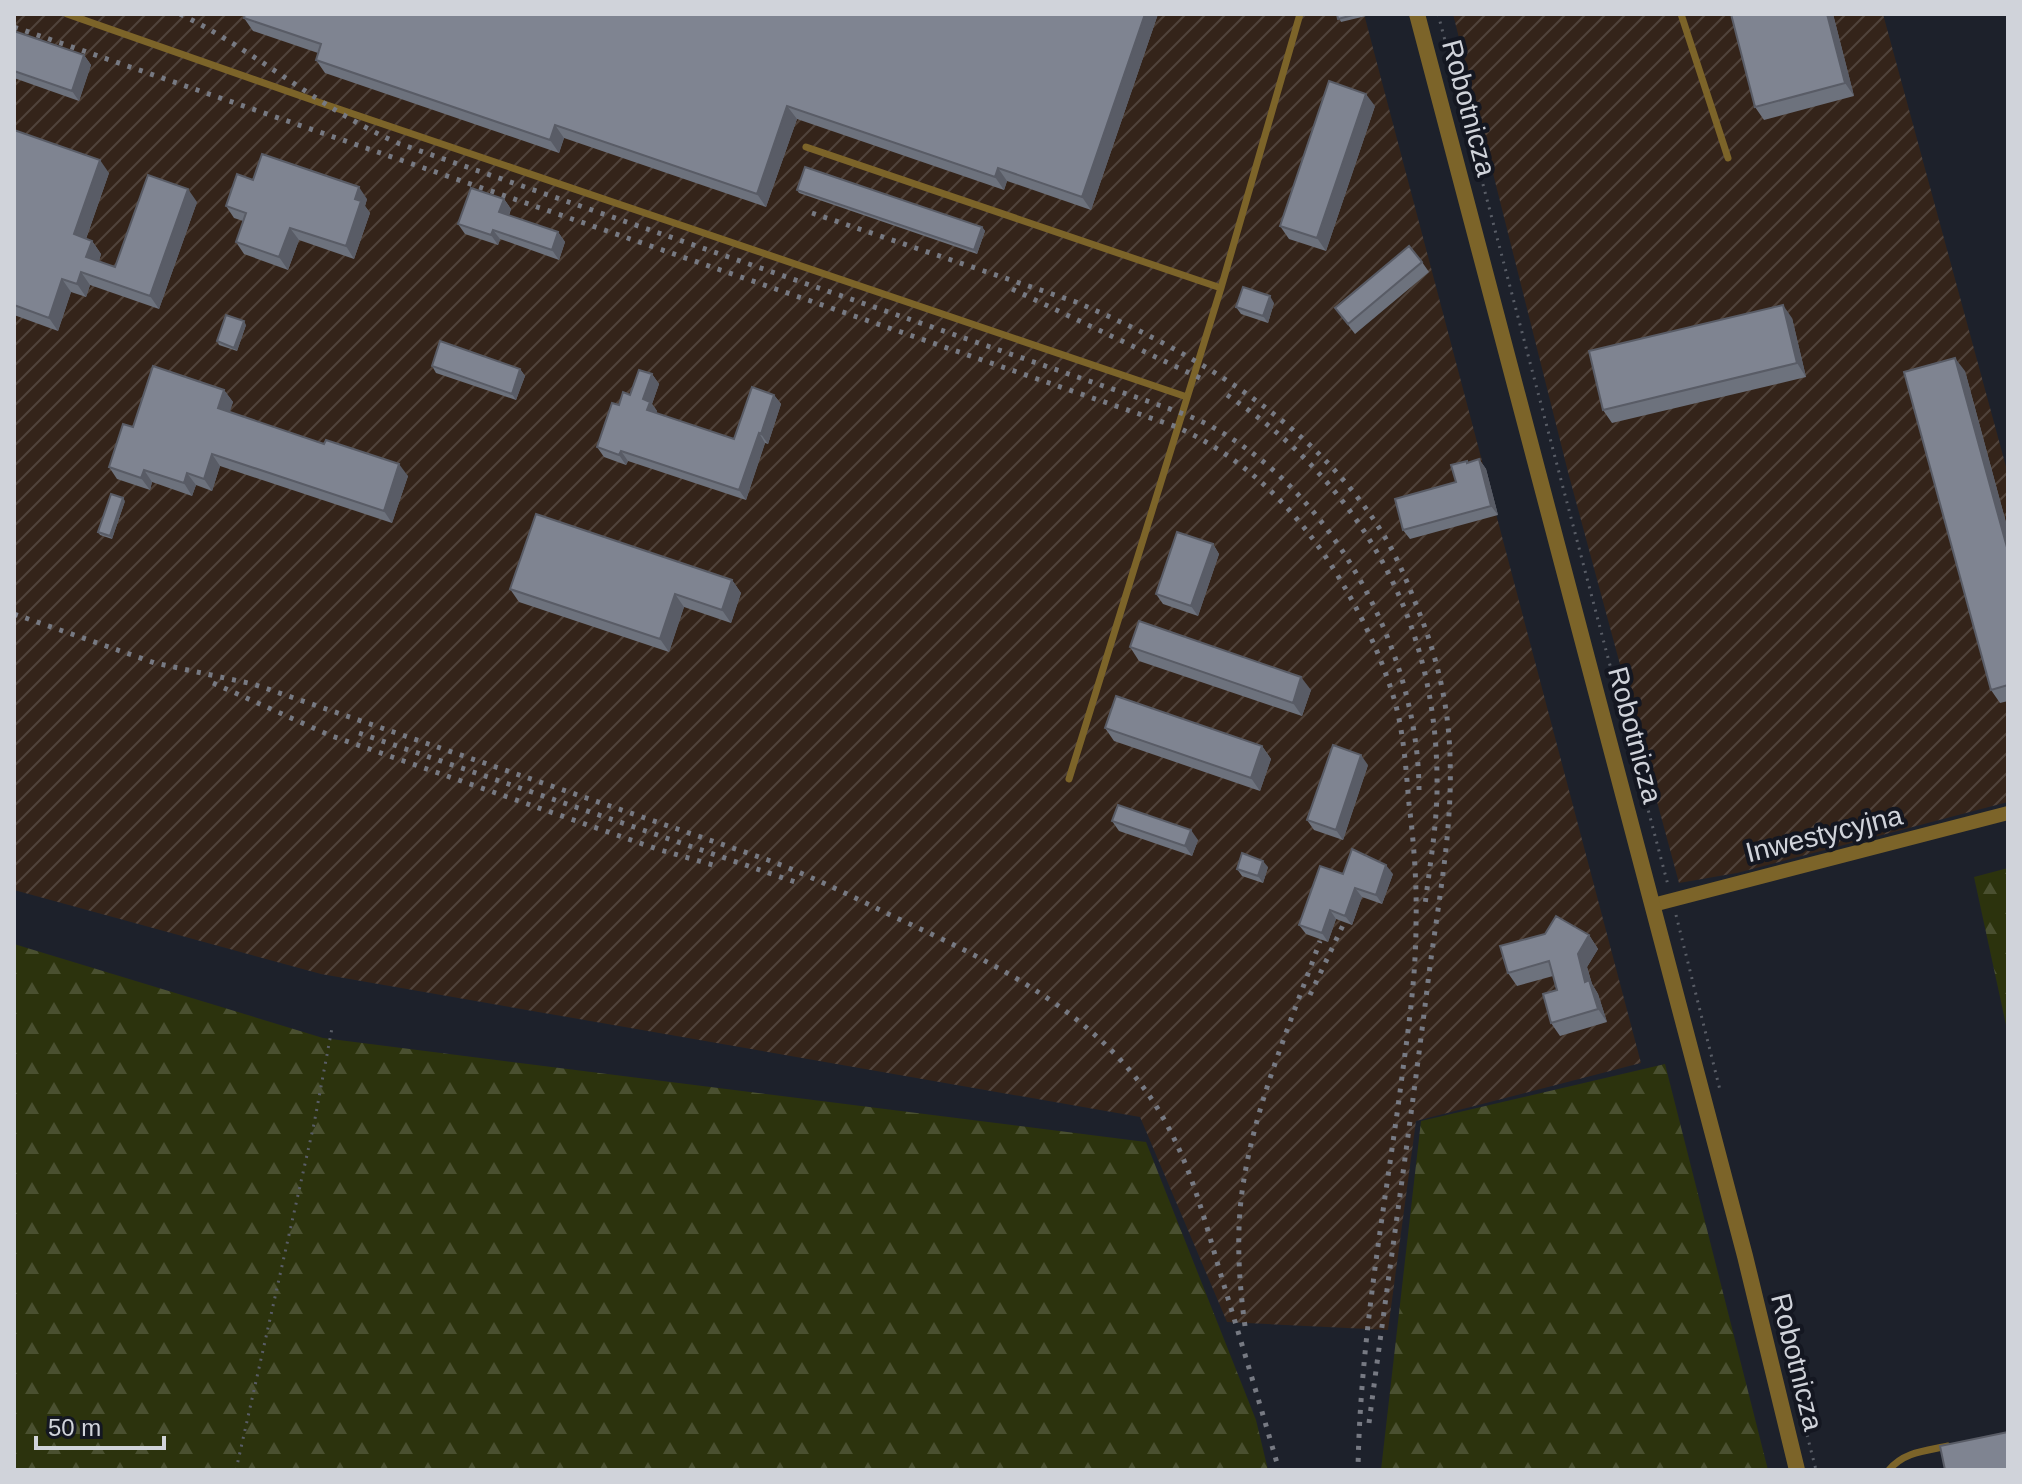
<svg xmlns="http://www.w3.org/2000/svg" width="2022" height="1484" font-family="Helvetica,sans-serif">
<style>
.industrial{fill:url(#industrial-furrows)}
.forest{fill:url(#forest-firs)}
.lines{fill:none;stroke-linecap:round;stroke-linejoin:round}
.path{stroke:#595d66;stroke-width:3;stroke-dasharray:2 6;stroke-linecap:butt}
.service{stroke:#7c6429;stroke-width:7}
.minor{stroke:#7c6429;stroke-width:14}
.tertiary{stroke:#7c6429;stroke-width:16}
.rail{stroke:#777a83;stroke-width:5;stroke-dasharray:4 8;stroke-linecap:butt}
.wall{fill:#6d727d}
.shaded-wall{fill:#595c66}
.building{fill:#7f8491;stroke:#595c66;stroke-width:2}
.labels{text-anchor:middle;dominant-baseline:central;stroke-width:8;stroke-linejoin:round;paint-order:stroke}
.street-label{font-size:28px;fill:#d0d3da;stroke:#141721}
</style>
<defs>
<pattern id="industrial-furrows" width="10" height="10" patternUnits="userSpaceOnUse" patternTransform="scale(2)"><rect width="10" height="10" fill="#34241a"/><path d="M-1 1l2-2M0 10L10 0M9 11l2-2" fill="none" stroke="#50433b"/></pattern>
<pattern id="forest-firs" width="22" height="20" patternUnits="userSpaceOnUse" patternTransform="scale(2)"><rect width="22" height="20" fill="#2c330d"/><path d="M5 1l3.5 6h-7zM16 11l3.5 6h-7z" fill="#4a5030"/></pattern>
</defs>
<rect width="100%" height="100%" fill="#1d212b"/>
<path class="industrial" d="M14 14H1364L1641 1063 1416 1121 1388 1330 1227 1322 1140 1117 321 974 14 890Z
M1453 14H1883L2008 474V802L1737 873 1679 883 1568 472Z"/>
<path class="forest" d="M2008 868V1034L1974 877Z
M14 944 323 1038 1146 1142 1256 1420 1268 1470H14Z
M1665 1064 1768 1470H1381L1421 1121Z"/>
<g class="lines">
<path class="path" d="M1438 14 1668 885
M1676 915 1720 1090
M1807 1435 1816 1470
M236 1470 314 1124 332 1028"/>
<path class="service" d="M67 14 321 103 1187 397
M1681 14 1728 158
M806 147 1221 288
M1069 779 1221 288 1300 14
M1889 1470C1904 1452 1925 1451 1948 1446"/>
<path class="minor" d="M1653 905 2008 813"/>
<path class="tertiary" d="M1417 14 1745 1256 1797 1470"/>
<path class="rail" d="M180 14C258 52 319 109 400 144L1153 403C1176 411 1200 419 1221 432 1339 501 1420 659 1419 794
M14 27 1177 427C1247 459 1298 511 1338 576 1362 616 1382 657 1395 702 1404 735 1406 770 1409 804 1414 844 1417 884 1416 924 1416 981 1407 1037 1400 1092 1383 1218 1360 1343 1358 1470
M812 213 1076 302C1194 352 1314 422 1383 534 1399 560 1410 589 1421 617 1438 661 1449 709 1450 757 1453 834 1436 913 1427 990 1409 1135 1388 1279 1369 1423
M1012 289 1200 378
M1227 395C1359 483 1436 618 1437 778 1438 820 1430 863 1425 905
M14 614 155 663 253 684 768 860C814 877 857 899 901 920 1002 966 1111 1021 1166 1123 1192 1170 1205 1221 1220 1272 1240 1338 1260 1404 1279 1470
M213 683 329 735 657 849 720 867
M359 733 798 883
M1310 995 1344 923
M1245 1326C1239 1282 1236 1237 1242 1192 1254 1105 1291 1023 1320 941"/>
</g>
<path class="wall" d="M245 14H1158L1091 210 1007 181 1004 190 797 119 766 207 564 138 559 153 325 73 316 60 318 53 253 31 244 18Z
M1337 14H1366V16L1341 22Z
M1833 14 1854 96 1764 120 1755 107Z
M14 31 84 55 91 65 79 101 14 78Z
M1375 106 1326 251 1289 239 1280 226Z
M14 130 109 173 86 239 92 241 101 254 99 261 115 267 197 202 159 309 90 285 86 297 71 292 58 331 14 315Z
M253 180 367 199 365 206 370 213 354 259 299 240 288 270 244 254 236 242 243 221 234 218 226 206Z
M797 190 982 227 985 231 977 254 799 193Z
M504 199 511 209 509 216 558 232 565 242 559 260 500 239 498 245 465 234 458 224Z
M1422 262 1429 272 1355 334 1335 308Z
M1274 303 1268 323 1241 314 1236 307Z
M1792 318 1806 377 1612 423 1603 410Z
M246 325 237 351 219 345 217 341Z
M432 366 520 369 525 376 516 400 436 373Z
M1965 371 2008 530V701L2000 703 1991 690Z
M652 374 659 384 652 404 657 411 656 413 734 439 774 395 781 404 768 444 765 443 746 500 628 461 626 465 604 457 597 447 619 405Z
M224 390 233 402 229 412 408 476 392 523 220 466 212 491 196 485 192 496 152 482 150 490 117 479 109 467 133 427Z
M1479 459 1486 469 1498 515 1410 539 1403 530 1456 482 1468 463Z
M125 501 112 539 100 535 98 532Z
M1213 544 1219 554 1198 616 1163 604 1156 594Z
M732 580 741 593 731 623 684 607 669 652 519 602 510 589Z
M1130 647 1311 690 1302 716 1139 661Z
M1105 728 1262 746 1271 759 1260 791 1114 741Z
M1368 765 1343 840 1314 830 1307 820Z
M1112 821 1198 840 1192 856 1119 831Z
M1268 867 1263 883 1242 876 1237 869Z
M1343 874H1393L1382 904 1362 897 1352 925 1336 919 1328 942 1306 934 1299 925Z
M1589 935 1598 949 1587 967 1592 984 1598 994 1607 1022 1560 1036 1551 1023 1557 990 1553 976 1517 986 1508 973Z"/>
<path class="shaded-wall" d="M1145 14H1158L1091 210 1082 197Z
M1827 14H1833L1854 96 1845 83Z
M84 55 91 65 79 101 72 91Z
M1366 94 1375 106 1326 251 1317 238Z
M787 106 797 119 766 207 757 194Z
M555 125 564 138 559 153 550 140Z
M100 160 109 173 83 247 74 234Z
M998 168 1007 181 1004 190 995 177Z
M359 187 367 199 365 206 370 213 354 259 346 246 355 199Z
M188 189 197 202 159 309 150 296Z
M504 199 511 209 506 222 499 212Z
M982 227 985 231 977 254 974 250Z
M290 228 299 240 288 270 279 257Z
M493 230 500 239 498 245 491 235Z
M558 232 565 242 559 260 552 250Z
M92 241 101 254 96 270 86 257Z
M81 272 90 285 86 297 77 284Z
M62 279 71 292 58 331 49 318Z
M1270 296 1274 303 1268 323 1263 316Z
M1783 305 1792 318 1806 377 1797 363Z
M244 321 246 325 237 351 234 348Z
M1955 358 1965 371 2008 530V551Z
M520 369 525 376 516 400 512 394Z
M652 374 659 384 652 404 657 411 654 420 647 410 643 399Z
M224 390 233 402 227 421 218 408Z
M774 395 781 404 768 444 761 434Z
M759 433 765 443 746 500 739 490Z
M621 451 628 461 626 465 619 455Z
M212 454 220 466 212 491 204 479Z
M1479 459 1486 469 1498 515 1491 506Z
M399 464 408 476 392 523 384 511Z
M144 470 152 482 150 490 141 478Z
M187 473 196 485 192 496 184 483Z
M123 498 125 501 112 539 110 536Z
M1213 544 1219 554 1198 616 1191 606Z
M732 580 741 593 731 623 722 610Z
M675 594 684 607 669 652 660 639Z
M1301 677 1311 690 1302 716 1293 703Z
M1262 746 1271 759 1260 791 1251 778Z
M1361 755 1368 765 1343 840 1336 830Z
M1191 830 1198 840 1192 856 1185 846Z
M1263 861 1268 867 1263 883 1258 876Z
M1386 865 1393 874 1382 904 1376 895Z
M1355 888 1362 897 1352 925 1345 916Z
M1330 910 1336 919 1328 942 1322 933Z
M1589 935 1598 949 1587 967 1592 984 1598 994 1607 1022 1598 1009 1585 982 1578 954Z"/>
<path class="building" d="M245 14H1145L1082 197 998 168 995 177 787 106 757 194 555 125 550 140 316 60 321 44 244 18Z
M1337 14H1357L1338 19Z
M1731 14H1827L1845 83 1755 107Z
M14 31 84 55 72 91 14 71Z
M1329 81 1366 94 1317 238 1280 226Z
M14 130 100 160 74 234 92 241 86 257 115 267 148 175 188 189 150 296 81 272 77 284 62 279 49 318 14 305Z
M262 154 359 187 355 199 361 201 346 246 290 228 279 257 236 242 246 213 226 206 237 174 253 180Z
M805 167 982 227 974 250 797 190Z
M471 188 504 199 499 212 558 232 552 250 493 230 491 235 458 224Z
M1409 246 1422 262 1348 324 1335 308Z
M1243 287 1270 296 1263 316 1236 307Z
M1783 305 1797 363 1603 410 1589 351Z
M226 315 244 321 234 348 217 341Z
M440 341 520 369 512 394 432 366Z
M1955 358 2008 551V685L1991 690 1904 372Z
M153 366 224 390 218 408 324 444 326 440 399 464 384 511 212 454 204 479 187 473 184 483 144 470 141 478 109 467 123 424 133 427Z
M639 370 652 374 643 399 650 402 647 410 734 439 752 387 774 395 761 434 759 433 739 490 621 451 619 455 597 447 612 403 619 405 623 392 630 395Z
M1479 459 1491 506 1403 530 1395 499 1456 482 1451 465 1467 461V463Z
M111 494 123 498 110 536 98 532Z
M536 514 732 580 722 610 675 594 660 639 510 589Z
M1177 532 1213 544 1191 606 1156 594Z
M1139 621 1301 677 1293 703 1130 647Z
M1116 696 1262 746 1251 778 1105 728Z
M1333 745 1361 755 1336 830 1307 820Z
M1118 805 1191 830 1185 846 1112 821Z
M1352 849 1386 865 1376 895 1355 888 1345 916 1330 910 1322 933 1299 925 1320 866 1343 874Z
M1242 853 1263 861 1258 876 1237 869Z
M1556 916 1589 935 1578 954 1585 982 1589 980 1598 1009 1551 1023 1543 994 1557 990 1549 961 1508 973 1500 946 1545 934Z
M2008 1432V1470H1945L1940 1446Z"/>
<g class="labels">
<g class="street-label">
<text transform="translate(1469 108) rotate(75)">Robotnicza</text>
<text transform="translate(1635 735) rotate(75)">Robotnicza</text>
<text transform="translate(1824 834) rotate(-14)">Inwestycyjna</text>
<text transform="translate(1797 1362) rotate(76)">Robotnicza</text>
</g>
</g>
<rect width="2022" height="1484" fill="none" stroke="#d0d3da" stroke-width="32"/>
<path d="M36 1436v12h128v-12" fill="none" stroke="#d0d3da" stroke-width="4"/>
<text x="48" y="1436" font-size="24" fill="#d0d3da" stroke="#141721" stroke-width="6" paint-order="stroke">50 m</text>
</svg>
